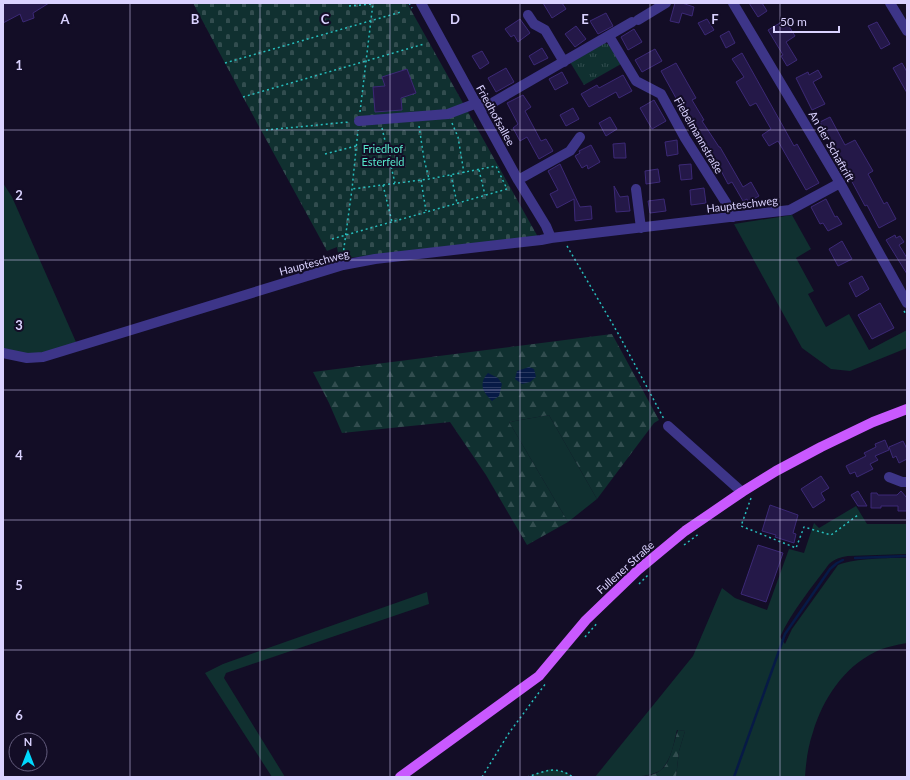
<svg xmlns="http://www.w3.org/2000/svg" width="910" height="780" font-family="Lato,sans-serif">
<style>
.grass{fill:#103030}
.forest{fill:url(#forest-firs)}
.cemetery{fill:url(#cemetery-stones)}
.park{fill:url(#park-tufts)}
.water{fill:url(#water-rules)}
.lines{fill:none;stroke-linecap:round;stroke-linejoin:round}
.stream{stroke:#071a46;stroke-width:2.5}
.building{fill:#241848;stroke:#3c2976}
.path{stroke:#27bebd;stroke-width:1.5;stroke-dasharray:2 3;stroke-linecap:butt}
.minor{stroke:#3d3588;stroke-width:10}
.major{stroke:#c959ff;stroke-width:10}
.grid{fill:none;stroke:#dad2ff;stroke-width:1;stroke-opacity:0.55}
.labels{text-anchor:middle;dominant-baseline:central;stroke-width:4;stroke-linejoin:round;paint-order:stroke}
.street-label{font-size:11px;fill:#dad2ff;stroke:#130d26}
.park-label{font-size:11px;fill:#56e7ca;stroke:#130d26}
.grid-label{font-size:13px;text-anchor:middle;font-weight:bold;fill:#dad2ff;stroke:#130d26;stroke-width:4;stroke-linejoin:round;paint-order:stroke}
</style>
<defs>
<pattern id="forest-firs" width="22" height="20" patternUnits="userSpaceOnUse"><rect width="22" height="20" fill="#103030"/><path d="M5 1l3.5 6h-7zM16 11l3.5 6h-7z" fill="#324d4f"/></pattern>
<pattern id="cemetery-stones" width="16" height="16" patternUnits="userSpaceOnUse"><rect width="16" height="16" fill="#103030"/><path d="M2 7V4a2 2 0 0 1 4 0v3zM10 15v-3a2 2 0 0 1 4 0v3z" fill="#324d4f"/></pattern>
<pattern id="park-tufts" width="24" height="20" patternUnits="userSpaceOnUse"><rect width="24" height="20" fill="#103030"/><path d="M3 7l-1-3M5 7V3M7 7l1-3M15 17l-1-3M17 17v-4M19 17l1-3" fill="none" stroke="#324d4f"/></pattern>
<pattern id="water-rules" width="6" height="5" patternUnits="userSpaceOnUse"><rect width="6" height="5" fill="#071a46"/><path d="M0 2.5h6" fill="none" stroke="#2b3a62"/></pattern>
</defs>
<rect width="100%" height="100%" fill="#130d26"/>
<path class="grass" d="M3 183 12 197 76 342 43 353 27 354 3 348Z
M792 215 811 249 796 258 814 291 808 294 826 327 849 314 869 350 907 330V348L850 371 831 369 802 348 734 224Z
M549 415 597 499 568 522 509 422Z
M856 506 867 524H907V554L848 556C840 557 835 559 829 564 812 587 792 611 780 637L785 644 792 629 838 565C855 558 888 558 907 558V643C896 645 885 647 875 652 843 668 823 699 813 732 808 746 806 762 805 777H676L679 751 685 731 677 730C674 742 672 757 663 768 653 780 611 777 595 777L693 656 722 588 735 598 767 610 789 549 804 553 814 523 819 528Z
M427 592 429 604 226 673 224 678 285 777H272L205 673 223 664Z
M550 769 565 772 573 777H527Z"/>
<path class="forest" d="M612 334 659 420 654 423 597 499 549 415 509 422 568 522 527 545 486 475 450 422 342 433 329 403 313 372Z
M678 730 685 731 679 751 676 777H638C646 776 656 775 662 769 671 762 674 740 678 730Z"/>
<path class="cemetery" d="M193 3H407L538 237 339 259 337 247 327 251 243 97Z"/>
<path class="park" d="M604 43 608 44 621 64 584 85 570 62Z"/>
<path class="water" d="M529 367 534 369 536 377 530 382 522 384 515 379 517 371Z
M488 373 498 378 502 384 499 396 492 401C483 392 478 384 488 373Z"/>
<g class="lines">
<path class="stream" d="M855 558 907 556
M734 777 785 634 830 569 837 563 843 560"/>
</g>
<path class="building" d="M3 3H49L33 13 34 18 23 22 20 14 3 23Z
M543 3H562L566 9 552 18Z
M675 3H682L694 7 692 16 682 13 679 23 670 21Z
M749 3H762L767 11 758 17Z
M606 13 613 26 598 34 590 21Z
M520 19 530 33 518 42 514 35 511 37 505 29Z
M707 19 714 30 705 35 698 23Z
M785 20 795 36 786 42 797 60 787 66 781 56 783 55 768 30Z
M877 22 890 44 881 49 868 26Z
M576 26 586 39 575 47 565 34Z
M634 29 642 42 628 50 621 37Z
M729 31 735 43 726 48 720 36Z
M542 48 548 58 534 65 529 56Z
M655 49 662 61 642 72 635 60Z
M482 51 489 63 480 69 472 56Z
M742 53 794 146 797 144 819 183 806 190 778 141 769 146 762 135 771 129 756 103 750 106 736 82 744 77 732 59Z
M676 63 696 98 692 100 704 120 702 121 719 147H720L743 187 751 182 759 196 748 202 747 199 743 201 732 182 728 184 718 165 717 166 693 126 692 127 661 71Z
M902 63 907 72V93L893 68Z
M506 68 514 82 496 92 488 78Z
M407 69 416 93 401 98 402 110 375 112 373 87 385 86 382 77Z
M818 70 822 77 813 82 825 104 812 110 796 78 808 72 809 75Z
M562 72 568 83 555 90 549 79Z
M623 75 632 91 619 98 616 92 589 107 581 94 597 85 599 88Z
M523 95 531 107 525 111 541 141 546 139 553 151 539 159 527 137 520 141 513 128 518 124 507 103Z
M654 100 666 121 652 129 640 108Z
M573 108 579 119 566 126 560 115Z
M610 117 617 129 606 136 599 123Z
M830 117 845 145 855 140 873 171 868 174 884 204 887 202 896 219 879 228 867 205 865 206 820 122Z
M677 140 678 154 667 156 665 142Z
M625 143 626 158H614L613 144Z
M591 145 600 162 588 169 587 165 582 168 575 156 580 153 579 151Z
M560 164 580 207 591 206 592 219 575 221 574 199 557 208 550 194 558 190 548 171Z
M691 164 692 179 681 180 679 165Z
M658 169 660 182 646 184 645 171Z
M614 186 620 197 628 196 630 211 616 212Z
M704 188 706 203 691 205 690 190Z
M664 199 666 211 650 213 648 201Z
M826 199 835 217 837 216 842 224 828 231 823 223 820 224 811 207Z
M895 235 896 238 900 236 904 242 899 245 907 258V274L886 240Z
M842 241 852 259 838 266 829 249Z
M862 276 869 289 856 297 849 283Z
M880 303 894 328 872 339 858 315Z
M885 440 889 450 875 456 878 460 870 464 873 469 857 477 855 472 850 474 846 466 866 456 864 453 876 447 875 444Z
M903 441 907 449V459L899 463 896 456 893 458 889 447Z
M821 476 829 488 821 493 825 500 813 508 801 489Z
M858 491 867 506H858L851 495Z
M901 491 907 498V511H898V506H881V508H871V493H877L878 495H897Z
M770 505 798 515 793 533 796 534 794 543 775 537 776 535 762 531Z
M758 545 783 553 766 602 741 594Z"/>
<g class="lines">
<path class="path" d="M409 3 412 8
M349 6 373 4
M225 63 401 12
M243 97 424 44
M360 112 373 3
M452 123 458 137 464 173
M419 126 424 159 429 179
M382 128 395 183
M266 130 349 122
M325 154 356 146
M479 170 485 195
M451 175 457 203
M421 180 426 211
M383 185 392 222
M332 239 507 189 496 166 429 179 352 189
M567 246 619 335 664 419
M343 255 352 189 358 130
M904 311 907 316
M751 498 741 526 796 548 804 527 831 535 858 515
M684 545 700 533
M639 584 649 574
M585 637 598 622
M482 777 509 733 546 683
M527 777C546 771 555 765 573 777"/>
<path class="minor" d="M421 3 518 180 546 226 551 238
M733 3 840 183 907 303
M890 3 907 31
M528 15 534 24 545 30 564 62
M638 20 666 3
M609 36 636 81 661 94 685 138 730 209 733 217
M480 110 632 22
M359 121 448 114 477 103
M518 180 570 151 580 137
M636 189 641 228
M3 353 27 358 43 357 343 265 375 259 541 240 551 238 790 210 840 183
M668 426 742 492
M889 477 902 482H907"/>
<path class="major" d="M400 777 539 676 586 620 638 570 685 531 742 492 776 471 821 447 873 422 907 409"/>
</g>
<path class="grid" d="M130 3V777M260 3V777M390 3V777M520 3V777M650 3V777M780 3V777M3 130H907M3 260H907M3 390H907M3 520H907M3 650H907"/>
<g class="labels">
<g class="street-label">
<text transform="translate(496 115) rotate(61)">Friedhofsallee</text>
<text transform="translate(699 135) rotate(60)">Fiebelmannstraße</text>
<text transform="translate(832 146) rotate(60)">An der Schaftrift</text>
<text transform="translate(742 204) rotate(-7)">Haupteschweg</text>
<text transform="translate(314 262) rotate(-15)">Haupteschweg</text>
<text transform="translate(625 567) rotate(-42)">Fullener Straße</text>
</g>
<g class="park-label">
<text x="383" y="148">Friedhof<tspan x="383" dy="13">Esterfeld</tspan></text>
</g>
</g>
<g class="grid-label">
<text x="65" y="24">A</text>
<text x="195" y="24">B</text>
<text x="325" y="24">C</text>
<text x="455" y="24">D</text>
<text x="585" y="24">E</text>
<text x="715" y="24">F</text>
<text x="19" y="70">1</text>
<text x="19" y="200">2</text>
<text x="19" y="330">3</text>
<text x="19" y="460">4</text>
<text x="19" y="590">5</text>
<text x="19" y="720">6</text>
</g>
<rect width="910" height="780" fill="none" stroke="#dad2ff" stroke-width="8"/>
<g transform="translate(28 752)"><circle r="19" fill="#130d26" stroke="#635c7d"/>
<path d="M0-3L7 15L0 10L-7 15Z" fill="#00d8fd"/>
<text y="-6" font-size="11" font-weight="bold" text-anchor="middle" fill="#dad2ff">N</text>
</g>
<path d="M774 26v6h65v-6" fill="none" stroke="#dad2ff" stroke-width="2"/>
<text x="780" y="26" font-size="12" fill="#dad2ff" stroke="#130d26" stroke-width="3" paint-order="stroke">50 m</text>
</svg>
